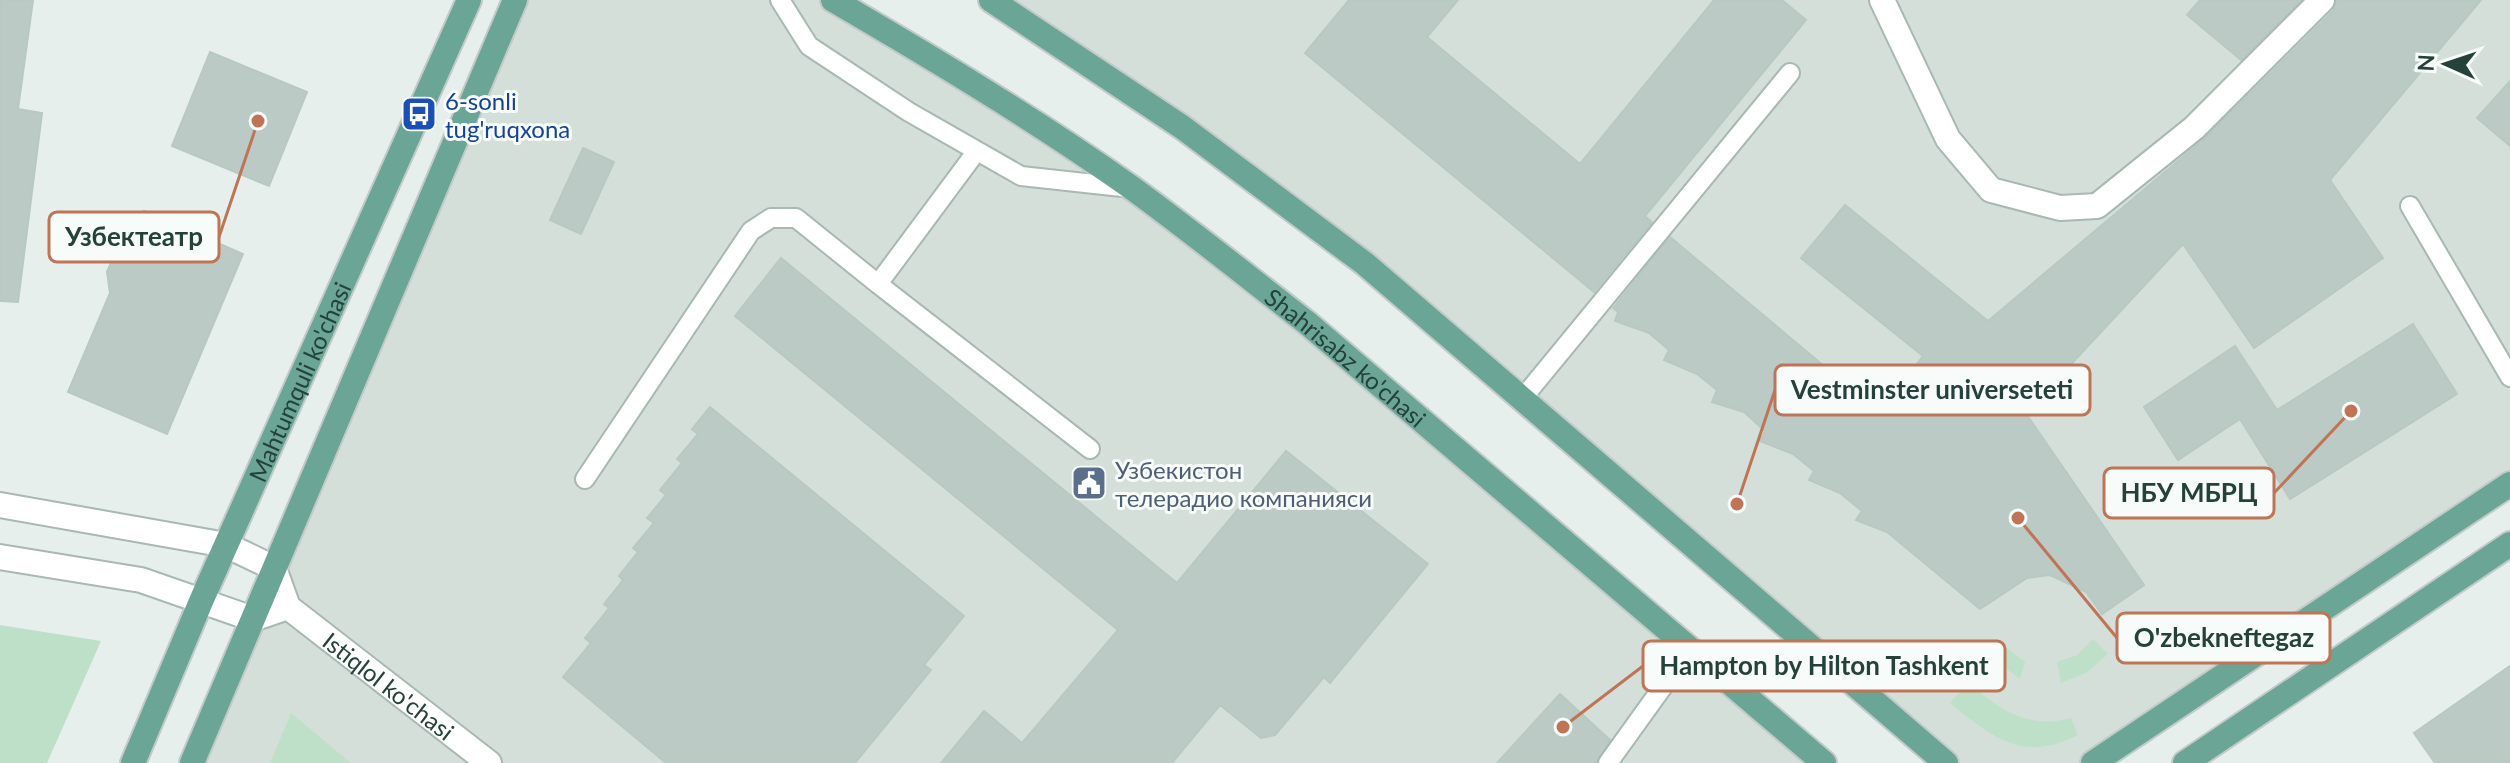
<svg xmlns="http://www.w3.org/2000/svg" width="2510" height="763" font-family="Lato,sans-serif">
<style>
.built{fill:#d4dfda}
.green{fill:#bfe0c8}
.building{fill:#bbcac4;stroke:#b8c9c2;stroke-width:2}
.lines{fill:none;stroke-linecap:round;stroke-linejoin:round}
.service-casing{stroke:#a8b8b2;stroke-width:22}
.minor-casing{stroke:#a8b8b2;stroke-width:28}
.primary-casing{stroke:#c2cac8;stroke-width:28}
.service{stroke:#fff;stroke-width:18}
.minor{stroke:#fff;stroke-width:24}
.primary{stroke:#6aa596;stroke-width:24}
.labels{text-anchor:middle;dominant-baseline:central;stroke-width:6;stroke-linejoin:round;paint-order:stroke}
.transit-label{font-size:24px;fill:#164399;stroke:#f7fbf9;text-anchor:start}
.street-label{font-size:24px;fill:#24423a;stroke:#f7fbf9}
.service-label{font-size:24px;fill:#4e5e75;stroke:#f7fbf9;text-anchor:start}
.leader{fill:none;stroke:#c07456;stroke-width:3}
.callout-dot{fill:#c07456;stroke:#f7fbf9;stroke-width:3}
.callout{fill:#f7fbf9;stroke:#c07456;stroke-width:3}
.callout-label{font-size:26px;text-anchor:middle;font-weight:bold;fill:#24423a}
</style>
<rect width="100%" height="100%" fill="#e6efeb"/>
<path class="built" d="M515 0H833L1131 188 1824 763H192Z
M991 0H2510V484L2093 763H1946L1364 263Z"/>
<path class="green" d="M0 625 101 641 47 763H0Z
M2093 639 2108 654 2086 673 2061 683 2057 662 2077 655Z
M1998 641 2025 662 2020 679 1988 655Z
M1968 683C2000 709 2028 730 2071 718L2078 735C2023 763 1993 738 1950 703Z
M291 713 351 763H270Z"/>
<path class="building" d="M0 0H33L18 109 42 113 18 302 0 301Z
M1349 0H1458L1427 37 1580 164 1714 0H1782L1806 20 1645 216 1652 222 1594 292 1305 53Z
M2200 0H2301L2241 60 2187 15Z
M2337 0H2481L2330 180 2383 258 2254 348 2183 244 2060 376 2050 367 2020 405 2144 585 2102 614 2086 592 2050 575 2027 578 1980 609 1887 532 1856 520 1862 511 1840 493 1809 480 1814 471 1793 454 1760 441 1765 431 1744 412 1712 402 1717 390 1697 374 1664 360 1669 350 1649 333 1615 321 1618 312 1613 308 1670 237 1879 412 1923 356 1801 258 1845 205 1988 321 2204 139 2333 11Z
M210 52 307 92 269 186 172 146Z
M2510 81V146L2477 118Z
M583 148 614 162 581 234 550 220Z
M144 211 243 254 167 434 68 392 110 293 107 272 113 258 130 248Z
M781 258 1177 583 1286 451 1428 564 1330 683 1324 677 1275 735 1261 738 1220 705 1172 763H941L984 711 1022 743 1118 630 735 316Z
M2413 324 2457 394 2290 499 2240 419 2178 460 2144 407 2235 346 2277 410Z
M710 407 964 616 924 665 931 670 855 763H666L563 677 591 643 585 638 609 608 604 604 623 580 619 576 638 552 633 548 654 523 647 518 666 495 660 490 682 463 677 459 698 434 692 429Z
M2510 666V763H2435L2414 733Z
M1560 694 1610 740 1596 763H1497Z"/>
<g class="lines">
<defs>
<path id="service" d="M780 0 809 46 909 112 1021 176 1131 188
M976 152 878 284 1090 449
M2410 206 2510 377
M1522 399 1790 73
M585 479 751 231 771 218H796L878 284
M1608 763 1690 649"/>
<g id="minor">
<path d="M1882 0 1948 139 1991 190 2060 208 2097 206 2194 128 2322 0"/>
<path id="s1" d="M0 505 226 545 274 568 288 607 489 763"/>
<path d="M0 557 141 580 253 619 288 607"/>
</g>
<g id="primary">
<path id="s2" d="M833 0C934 59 1036 120 1132 188 1191 231 1248 277 1306 322L1824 763"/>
<path d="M991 0 1182 127 1364 263 1946 763"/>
<path id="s3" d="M133 763 202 599 469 0"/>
<path d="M192 763 515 0"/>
<path d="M2093 763 2510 484"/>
<path d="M2185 763 2510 544"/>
</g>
</defs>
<use href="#service" class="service-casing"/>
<use href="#minor" class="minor-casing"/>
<use href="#primary" class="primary-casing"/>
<use href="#service" class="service"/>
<use href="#minor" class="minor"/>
<use href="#primary" class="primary"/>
</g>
<defs>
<symbol id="bus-square" viewBox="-11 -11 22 22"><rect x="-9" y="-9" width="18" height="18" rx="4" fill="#1a4fb4" stroke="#f7fbf9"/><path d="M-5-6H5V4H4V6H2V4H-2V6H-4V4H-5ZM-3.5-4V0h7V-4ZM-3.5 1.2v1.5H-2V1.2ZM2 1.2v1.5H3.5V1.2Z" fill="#fff"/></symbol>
<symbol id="civic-square" viewBox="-11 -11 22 22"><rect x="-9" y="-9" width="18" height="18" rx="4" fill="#5c6f8a" stroke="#f7fbf9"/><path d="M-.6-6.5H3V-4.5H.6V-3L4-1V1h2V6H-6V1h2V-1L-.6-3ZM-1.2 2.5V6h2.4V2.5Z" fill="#fff"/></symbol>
</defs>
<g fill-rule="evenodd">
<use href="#bus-square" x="399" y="94" width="40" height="40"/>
<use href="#civic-square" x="1069" y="463" width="40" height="40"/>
</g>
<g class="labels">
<g class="transit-label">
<text x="445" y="100">6-sonli<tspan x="445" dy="28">tug'ruqxona</tspan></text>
</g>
<g class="street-label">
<text stroke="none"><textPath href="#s2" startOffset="626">Shahrisabz ko'chasi</textPath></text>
<text stroke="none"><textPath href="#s3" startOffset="416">Mahtumquli ko'chasi</textPath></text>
<text stroke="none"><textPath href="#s1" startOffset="452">Istiqlol ko'chasi</textPath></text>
</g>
<g class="service-label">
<text x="1115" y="469">Узбекистон<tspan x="1115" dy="28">телерадио компанияси</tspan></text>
</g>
</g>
<path class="leader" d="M258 121L219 237M1737 504L1775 390M2351 411L2274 493M2018 518L2117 638M1563 727L1643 666"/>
<g class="callout-dot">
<circle cx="258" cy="121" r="8"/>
<circle cx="1737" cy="504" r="8"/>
<circle cx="2351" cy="411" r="8"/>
<circle cx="2018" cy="518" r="8"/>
<circle cx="1563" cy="727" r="8"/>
</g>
<g class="callout">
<rect x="49" y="212" width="170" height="50" rx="8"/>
<rect x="1775" y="365" width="315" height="50" rx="8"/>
<rect x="2104" y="468" width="170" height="50" rx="8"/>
<rect x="2117" y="613" width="213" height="50" rx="8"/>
<rect x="1643" y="641" width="362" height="50" rx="8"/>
</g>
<g class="callout-label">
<text x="134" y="246">Узбектеатр</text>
<text x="1932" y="399">Vestminster universeteti</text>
<text x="2189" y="502">НБУ МБРЦ</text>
<text x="2224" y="647">O'zbekneftegaz</text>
<text x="1824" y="675">Hampton by Hilton Tashkent</text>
</g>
<g transform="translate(2446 64) rotate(273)" stroke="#f7fbf9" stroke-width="6" paint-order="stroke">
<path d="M0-6L14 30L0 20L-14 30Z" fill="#24423a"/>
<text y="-12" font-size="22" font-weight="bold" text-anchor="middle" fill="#24423a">N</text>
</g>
</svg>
